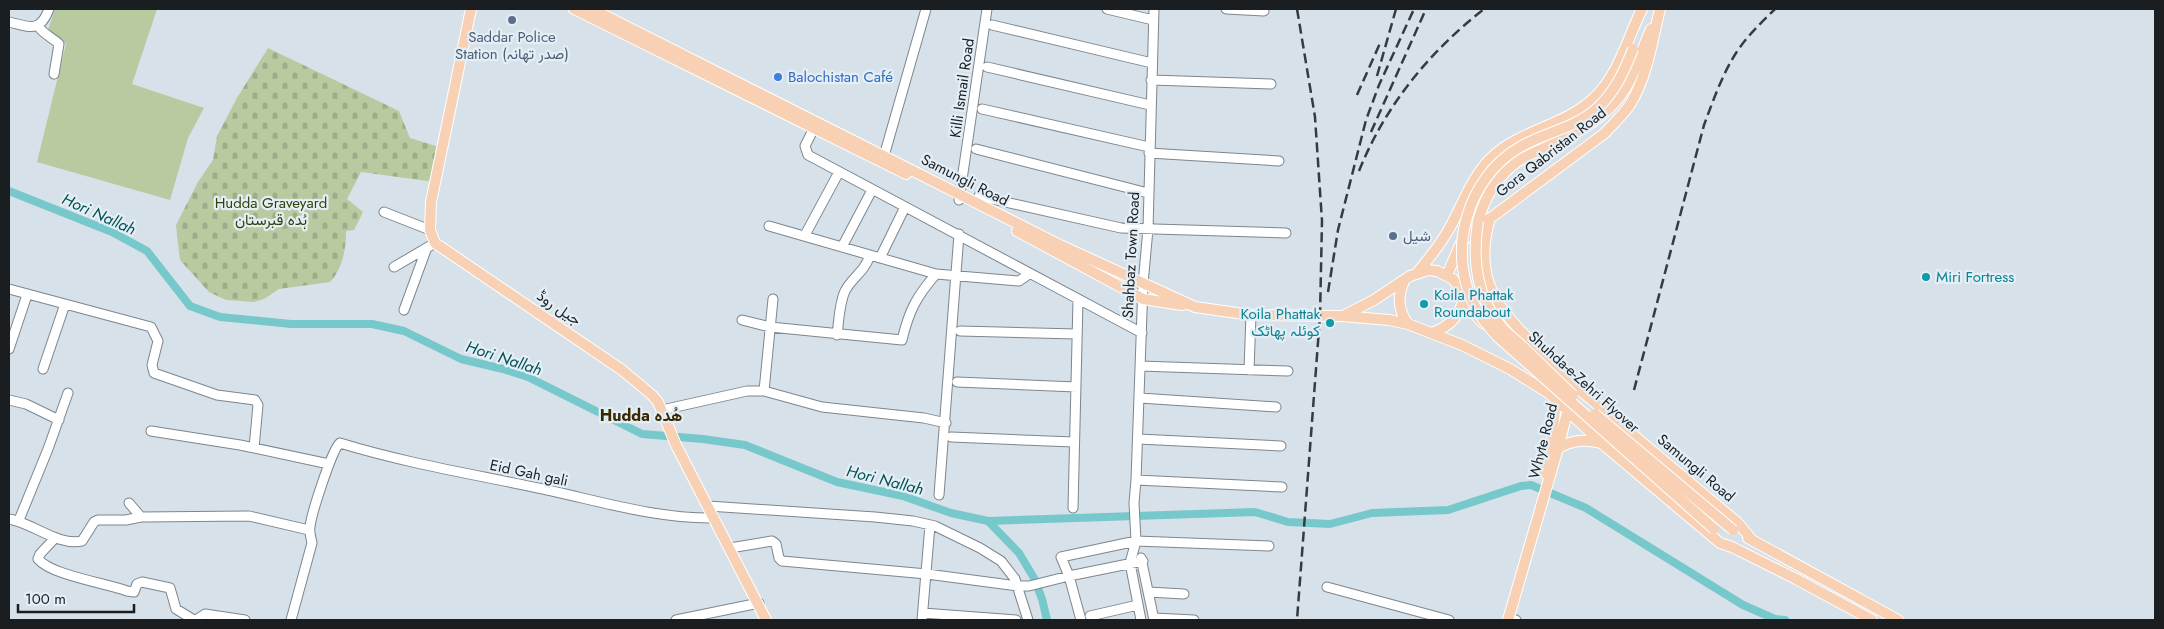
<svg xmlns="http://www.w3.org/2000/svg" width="2164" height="629" font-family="Jost,Vazirmatn,sans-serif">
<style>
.cemetery{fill:url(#cemetery-stones)}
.park{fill:#b7caa0}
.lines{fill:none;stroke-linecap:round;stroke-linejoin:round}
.canal{stroke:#77c8ca;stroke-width:8}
.minor-casing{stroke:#7d868d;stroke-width:11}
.major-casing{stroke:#fff;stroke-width:12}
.minor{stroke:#fff;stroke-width:9}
.major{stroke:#f8d1b5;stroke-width:10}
.rail{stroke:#363b3e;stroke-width:2.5;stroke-dasharray:10 5;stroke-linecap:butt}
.major-bridge-casing{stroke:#fff;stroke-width:12;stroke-linecap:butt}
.major-bridge{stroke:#f8d1b5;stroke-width:10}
.service-dot{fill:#5c6f8a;stroke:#e4eef6;stroke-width:2}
.shop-dot{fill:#3f7fe0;stroke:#e4eef6;stroke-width:2}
.culture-dot{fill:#0f9aa8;stroke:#e4eef6;stroke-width:2}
.labels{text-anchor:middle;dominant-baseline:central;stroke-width:4.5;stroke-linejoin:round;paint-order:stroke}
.service-label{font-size:15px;fill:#4e5e75;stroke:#e4eef6}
.shop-label{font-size:15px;fill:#366cbe;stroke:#e4eef6;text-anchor:start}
.street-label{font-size:15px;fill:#1a1e20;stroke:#e4eef6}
.park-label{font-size:15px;fill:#2e4305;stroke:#e4eef6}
.culture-label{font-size:15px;fill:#0d838f;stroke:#e4eef6;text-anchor:start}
.water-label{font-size:16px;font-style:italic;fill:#014f51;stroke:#e4eef6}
.neighbourhood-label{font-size:16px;font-weight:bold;fill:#382900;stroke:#e4eef6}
</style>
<defs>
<pattern id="cemetery-stones" width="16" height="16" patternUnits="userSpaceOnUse" patternTransform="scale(1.25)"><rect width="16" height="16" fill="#b7caa0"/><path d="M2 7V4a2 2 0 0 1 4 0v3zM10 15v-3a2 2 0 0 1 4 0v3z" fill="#9dad8a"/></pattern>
</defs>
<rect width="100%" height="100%" fill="#d7e1e9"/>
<path class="cemetery" d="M268 48 399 111 410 138 442 148 435 182 361 172 347 199 363 212 354 230 346 231C346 249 343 268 330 282L279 289 264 299 254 302 226 300 209 292 180 260 176 225 198 182 213 160 217 136 237 98Z"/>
<path class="park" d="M55 9H157L132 84 204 108 188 138 170 200 37 162 66 44 48 30Z"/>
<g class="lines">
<path class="canal" d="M9 191 112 232 147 251 190 306 220 317 291 324H372L404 331 461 359 503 369 528 377 642 434 703 439 745 445 837 482 903 496 951 513 988 521 1019 553 1034 578 1042 599 1047 620
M988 521 1255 512 1288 522 1330 524 1372 513 1448 510 1521 486 1531 485 1586 508 1743 605 1775 619 1785 620"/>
<defs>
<path id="minor" d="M1107 9 1153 20
M1226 9 1264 11
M9 22C30 27 40 33 49 9
M992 25 1152 63
M38 26C44 35 52 37 59 44L54 74
M987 67 1150 105
M1151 80 1271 84
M982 109 1149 147
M816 124 805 146 808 155 1142 333
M976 149 1148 193
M1149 153 1279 161
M884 156 926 9
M979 196 1121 228 1286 233
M959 200 987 9
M384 212 430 230
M769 226 936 274 1019 281 1029 274
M805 235 839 172
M842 247 872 190
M880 258 905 207
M394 267 435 243
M9 289 151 327 158 341 152 365 154 373 217 395 255 400 258 405 254 448
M404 310 426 250
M742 320 770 327 902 340C909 311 916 297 936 274
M960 331 1077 334
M837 335C839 321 839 304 845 291 853 276 864 273 870 255
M9 349 27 295
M1140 366 1288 371
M43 369 65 304
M1249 370 1251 315
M957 382 1076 387
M764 391 773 299
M1140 398 1276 407
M9 400 26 404 59 420
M662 410 747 391H764L822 407 924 418 946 423
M151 431 240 445 329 464
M951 437 1074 442
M1138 439 1281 446
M1136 480 1282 487
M939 495 959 234
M129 503 141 517 249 516 309 530
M708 506 875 517 913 521 935 526 980 548 1001 561 1015 579 1028 620
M1073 508 1078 300
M9 519C33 523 57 546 82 541L94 522 98 520H126L141 517
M19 520 48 449 68 393
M55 538 40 554 38 559C51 575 105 583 127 591L134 592 137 584 142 582 170 588 176 609 194 620
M730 548 772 541 776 544 779 558 782 561 927 574 1018 586H1029L1069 576 1143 561
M1141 558 1154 620
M1327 587 1449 620
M1148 592 1184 594
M923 613 1016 620
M1090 616 1138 605
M1154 618 1194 620
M1509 618 1516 620
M196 620 205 614 245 620
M291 620 312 543C311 538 309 532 310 527 311 515 332 449 340 443 405 463 472 474 538 488 596 500 655 519 714 518
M676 620 759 603
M922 620 930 525
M1081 620 1069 576 1061 557 1136 541 1269 546
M1141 620 1130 563 1136 541 1134 503 1136 480 1143 284 1148 229 1154 9"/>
<path id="major" d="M471 9 431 202 430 230 435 243 622 370 652 395 658 402 676 445 766 620
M574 9 906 174
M592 9 1060 245 1195 307 1251 315 1342 316 1389 320 1408 324 1462 345 1510 369 1550 394 1606 447 1720 543 1732 547 1796 579 1872 620
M1490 218C1468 293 1512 320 1558 369
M1478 221C1486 194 1498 175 1521 159 1559 140 1601 127 1625 89 1636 71 1642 49 1651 29
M1017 231 1143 299 1182 305
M1418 272C1429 258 1441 244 1449 229 1463 205 1471 177 1492 157 1522 129 1568 125 1596 96 1619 73 1628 37 1642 9
M1447 275 1461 243 1473 231 1605 133C1614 123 1624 114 1631 103 1648 74 1652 41 1660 9
M1404 281C1397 297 1398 310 1408 324
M1343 316 1374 300 1410 276 1428 270 1437 271 1453 279 1461 291 1470 309 1483 323
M1432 333C1449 327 1460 316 1464 298
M1548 368 1569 381 1738 523 1752 540
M1558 448C1573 440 1585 439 1601 443
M1544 473 1552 440 1556 399
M1748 538 1898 620
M1508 620 1558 448 1569 405"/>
</defs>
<use href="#minor" class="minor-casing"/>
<use href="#major" class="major-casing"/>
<use href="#minor" class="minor"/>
<use href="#major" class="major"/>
<path class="rail" d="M1297 9 1315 117 1322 221 1320 316 1297 620
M1377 76 1396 9
M1357 95 1381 41
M1371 132 1426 9
M1359 171C1385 106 1429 52 1484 9
M1328 292 1338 230 1366 120 1379 85 1414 9
M1634 390 1704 125C1713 101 1722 75 1736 53 1747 36 1761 23 1775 9"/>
<defs>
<path id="major-bridge" d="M1633 49C1624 72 1614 94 1595 110 1574 128 1544 133 1520 147 1466 178 1445 255 1477 310 1482 320 1490 328 1498 337L1714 529
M1478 221C1472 260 1476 297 1503 329 1509 335 1517 341 1523 347 1540 363 1556 379 1573 395
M1595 414 1733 530"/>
</defs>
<use href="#major-bridge" class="major-bridge-casing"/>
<use href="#major-bridge" class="major-bridge"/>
</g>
<g class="service-dot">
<circle cx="512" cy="20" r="5"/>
<circle cx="1393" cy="236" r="5"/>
</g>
<circle class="shop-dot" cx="778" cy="77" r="5"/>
<g class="culture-dot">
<circle cx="1926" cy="277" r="5"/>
<circle cx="1424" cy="304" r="5"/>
<circle cx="1330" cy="323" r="5"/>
</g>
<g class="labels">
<g class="service-label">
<text x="512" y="37">Saddar Police<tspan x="512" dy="17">Station (صدر تھانہ)</tspan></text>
<text x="1403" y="236" text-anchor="start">شیل</text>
</g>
<g class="shop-label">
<text x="788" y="77">Balochistan Café</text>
</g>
<g class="street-label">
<text transform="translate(962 88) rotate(-82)">Killi Ismail Road</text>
<text transform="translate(1551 152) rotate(-38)">Gora Qabristan Road</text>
<text transform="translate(965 180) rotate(27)">Samungli Road</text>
<text transform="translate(1131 255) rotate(-87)">Shahbaz Town Road</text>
<text transform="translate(559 308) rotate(34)">جیل روڈ</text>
<text transform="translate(1584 382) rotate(42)">Shuhda-e-Zehri Flyover</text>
<text transform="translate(1543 441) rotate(-76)">Whyte Road</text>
<text transform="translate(1696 468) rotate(40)">Samungli Road</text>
<text transform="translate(529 473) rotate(12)">Eid Gah gali</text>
</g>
<g class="park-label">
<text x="271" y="203">Hudda Graveyard<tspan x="271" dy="17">ہُدہ قبرستان</tspan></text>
</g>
<g class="culture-label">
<text x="1936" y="277">Miri Fortress</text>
<text x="1434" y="295">Koila Phattak<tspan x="1434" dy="17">Roundabout</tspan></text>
<text x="1320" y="314" text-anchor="end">Koila Phattak<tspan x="1320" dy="17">کوئلہ پھاٹک</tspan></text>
</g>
<g class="water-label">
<text transform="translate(99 214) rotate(24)">Hori Nallah</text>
<text transform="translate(504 358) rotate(18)">Hori Nallah</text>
<text transform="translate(885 480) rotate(14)">Hori Nallah</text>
</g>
<g class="neighbourhood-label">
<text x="641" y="415">Hudda ھُدہ</text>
</g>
</g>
<rect width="2164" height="629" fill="none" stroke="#1a1e20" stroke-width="20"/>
<path d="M18 604v8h116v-8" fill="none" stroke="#1a1e20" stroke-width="2.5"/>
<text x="25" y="604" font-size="15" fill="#1a1e20" stroke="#e4eef6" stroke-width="4" paint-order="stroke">100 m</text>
</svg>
